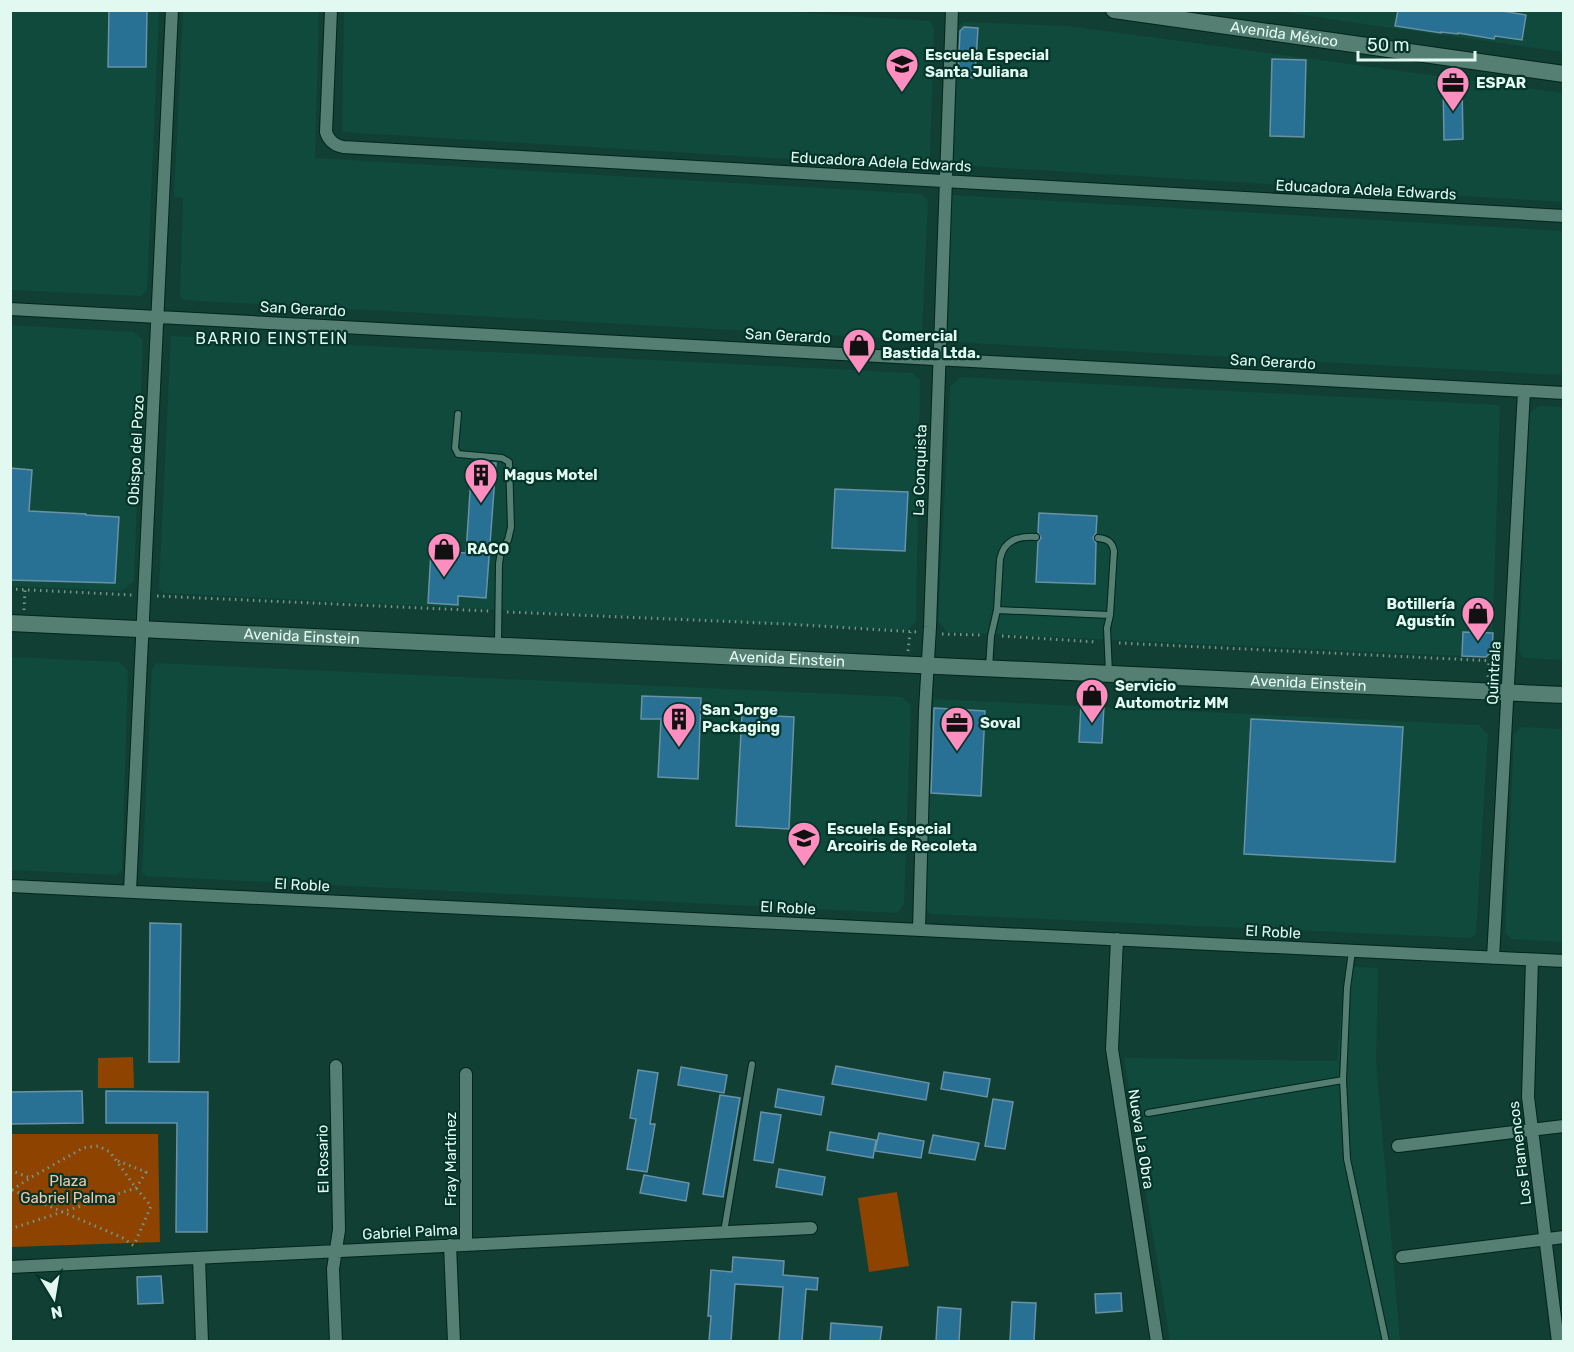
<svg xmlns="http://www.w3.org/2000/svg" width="1574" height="1352" font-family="Rubik,sans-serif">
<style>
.built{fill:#0f4a3d}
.green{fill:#8e4400}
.building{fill:#287194;stroke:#6a91a6;stroke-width:1.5}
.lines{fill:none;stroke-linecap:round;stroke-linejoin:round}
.lane-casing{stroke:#02241b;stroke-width:8}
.street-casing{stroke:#02241b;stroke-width:14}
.secondary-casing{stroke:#02241b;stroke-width:18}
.path{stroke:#73968c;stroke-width:3;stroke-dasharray:1.5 4.5;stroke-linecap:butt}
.lane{stroke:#547f72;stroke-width:6}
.street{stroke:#547f72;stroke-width:12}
.secondary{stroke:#547f72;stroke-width:16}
.labels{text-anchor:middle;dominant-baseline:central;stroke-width:4.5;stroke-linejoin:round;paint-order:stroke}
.street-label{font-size:15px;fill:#e2f9f1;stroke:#053429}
.poi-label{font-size:15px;font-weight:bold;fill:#e2f9f1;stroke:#053429;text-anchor:start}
.park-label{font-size:15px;fill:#f8c5a6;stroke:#053429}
.neighbourhood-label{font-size:16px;letter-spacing:1.5px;fill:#e2f9f1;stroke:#053429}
</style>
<rect width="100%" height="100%" fill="#123f33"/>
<path class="built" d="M10 11H159L147 290 141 296 11 290Z
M183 11H319L315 158 922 194 928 201 922 334 917 340 184 300 180 296 183 198 174 197Z
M344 11 762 10 930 21 934 29 930 158 918 166 869 164 342 132Z
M1277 11H1563V52L1371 25Z
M964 22 1069 26 1563 93V202L956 165 952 158 958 26Z
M952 195 1563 231V375L952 342 947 334Z
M10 325 134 332 143 340 134 581 122 591 11 586Z
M171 336 913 373 920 380 916 621 908 630 163 593 159 588Z
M961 377 1500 405 1492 651 1486 657 1462 656 947 632 938 621 950 386Z
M1539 406 1563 407V660L1523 658 1519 651 1529 413Z
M11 657 120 662 128 671 122 869 117 875 11 870Z
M156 663 902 697 911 706 904 904 898 913 146 876 142 872 152 669Z
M934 699 1479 725 1488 734 1476 934 1471 938 930 914 925 908Z
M1521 727 1563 729V942L1511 939 1505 932 1514 734Z
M1345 966 1378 968 1376 1061 1400 1341H1170L1124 1058 1337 1061Z"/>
<path class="green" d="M133 1057 134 1088H98V1058Z
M10 1134H158L160 1242 11 1247Z
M897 1192 909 1266 869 1272 858 1198Z"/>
<path class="building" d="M109 10H147L146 67H108Z
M1398 10H1496L1526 15 1522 40 1495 36 1494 39 1458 33V34L1441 32V33L1395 26Z
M964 27 978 28 975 78 958 76 960 31Z
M1272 59 1306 60 1304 137 1270 136Z
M1443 82 1462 85 1463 139 1444 140Z
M472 462 496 463 486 598 458 596V605L428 603 431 551 466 553Z
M10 468 32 470 29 511 86 514V515L119 517 115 583 10 580Z
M835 489 908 492 905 551 832 548Z
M1039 513 1097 516 1096 533 1093 538 1096 543 1095 584 1036 582 1038 542 1041 538 1038 532Z
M1463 632 1493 633 1492 651 1486 657 1462 656Z
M642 696 701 698 698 779 658 777 661 719H641Z
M1081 704 1104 705 1102 743 1079 742Z
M934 708 985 711 981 796 931 793Z
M742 714 794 717 789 829 736 826Z
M1251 719 1403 727 1395 862 1244 854Z
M150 923 181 924 179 1062H149Z
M836 1066 929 1083 926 1100 832 1084Z
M681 1067 727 1075 724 1093 678 1085Z
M638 1070 658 1073 650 1124H655L647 1172 627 1169 636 1119 630 1118Z
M944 1072 990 1079 987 1097 941 1089Z
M778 1089 824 1097 821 1115 775 1107Z
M82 1091 83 1123 10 1124V1092Z
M106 1091 208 1092 207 1232H176L177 1123H106Z
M720 1095 740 1098 723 1197 703 1194Z
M993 1099 1013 1102 1005 1149 985 1146Z
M761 1112 781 1115 773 1163 754 1160Z
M830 1132 876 1140 873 1158 827 1150Z
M879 1133 924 1141 921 1158 875 1151Z
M933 1135 979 1143 975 1160 929 1153Z
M779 1169 825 1177 822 1195 776 1187Z
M644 1175 689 1183 686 1201 640 1193Z
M733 1257 784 1261 783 1275 818 1278 817 1290 806 1289 802 1341H779L783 1287 735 1284 731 1341H709L711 1316H708L711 1270 732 1272Z
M161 1276 163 1303 138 1304 137 1277Z
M1121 1293 1122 1311 1096 1313 1095 1294Z
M1012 1302 1036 1303 1034 1341H1010Z
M938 1307 961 1309 959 1341H936Z
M831 1323 882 1327 880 1341H830Z"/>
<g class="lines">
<defs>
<path id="lane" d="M458 414 455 448 458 454 502 458 509 462 511 527 508 540 501 550 499 564 498 644
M1098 538C1108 539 1112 542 1114 551L1110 615 1107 628 1109 674
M997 610 1110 615
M989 668 991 636 997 610 1000 559C1004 540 1018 536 1036 537
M1352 951 1347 988 1343 1080 1347 1159 1386 1342
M1148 1113 1343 1080
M724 1232 752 1064"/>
<path id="street" d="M331 10 326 132C329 141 334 145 343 147L1564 216
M10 309 1564 393
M10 886 1564 961
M130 891 172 10
M919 930 925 710 930 627 952 10
M1117 939 1112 1049 1157 1342
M1493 958 1524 391
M1532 960 1528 1097 1558 1342
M336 1066 339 1230 333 1269 336 1342
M466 1074V1245
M1398 1146 1564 1126
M450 1245 454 1342
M1402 1257 1564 1237
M199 1258 202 1342
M10 1267 811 1228"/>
<g id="secondary">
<path id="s1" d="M1114 10 1564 74"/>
<path id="s2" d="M10 623 1564 695"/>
</g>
</defs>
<use href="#lane" class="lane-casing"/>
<use href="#street" class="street-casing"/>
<use href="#secondary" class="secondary-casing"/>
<path class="path" d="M10 589 132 595
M157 596 489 611
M24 610 25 590
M507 612 786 624 917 632
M942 634 980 635
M1002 636 1097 642
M1119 643 1496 661
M908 651 910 632
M1488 677 1489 661
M10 1170 30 1178
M12 1190 30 1178 83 1148 98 1146 110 1152 136 1188 151 1206 134 1245
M12 1190 123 1238 134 1246
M10 1229 136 1188 146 1172 118 1161"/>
<use href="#lane" class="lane"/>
<use href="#street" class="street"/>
<use href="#secondary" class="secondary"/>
</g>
<defs>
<symbol id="school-pin" viewBox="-11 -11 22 30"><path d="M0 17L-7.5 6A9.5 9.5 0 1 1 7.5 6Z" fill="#fd8ebf" stroke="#053429"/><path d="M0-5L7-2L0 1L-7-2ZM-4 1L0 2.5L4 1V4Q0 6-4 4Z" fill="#111"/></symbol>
<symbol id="office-pin" viewBox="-11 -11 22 30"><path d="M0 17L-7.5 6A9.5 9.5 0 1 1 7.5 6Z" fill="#fd8ebf" stroke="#053429"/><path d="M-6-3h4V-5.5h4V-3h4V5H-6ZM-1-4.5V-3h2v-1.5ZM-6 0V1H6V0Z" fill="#111"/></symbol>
<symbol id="shop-pin" viewBox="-11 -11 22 30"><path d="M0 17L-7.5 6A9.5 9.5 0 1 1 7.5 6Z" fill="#fd8ebf" stroke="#053429"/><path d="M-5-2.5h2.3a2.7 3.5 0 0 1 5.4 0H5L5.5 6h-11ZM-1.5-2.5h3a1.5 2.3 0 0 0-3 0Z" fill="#111"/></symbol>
<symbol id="building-pin" viewBox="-11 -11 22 30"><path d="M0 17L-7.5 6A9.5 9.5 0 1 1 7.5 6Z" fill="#fd8ebf" stroke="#053429"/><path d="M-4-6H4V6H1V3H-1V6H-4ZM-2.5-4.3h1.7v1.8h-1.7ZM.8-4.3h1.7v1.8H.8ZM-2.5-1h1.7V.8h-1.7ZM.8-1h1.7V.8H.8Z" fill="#111"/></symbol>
</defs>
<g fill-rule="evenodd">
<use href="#school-pin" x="883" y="45" width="38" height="52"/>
<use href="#office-pin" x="1434" y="64" width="38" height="52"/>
<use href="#shop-pin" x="840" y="326" width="38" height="52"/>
<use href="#building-pin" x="462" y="456" width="38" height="52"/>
<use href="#shop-pin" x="425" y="530" width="38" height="52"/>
<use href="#shop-pin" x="1459" y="594" width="38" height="52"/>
<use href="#shop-pin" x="1073" y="676" width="38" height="52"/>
<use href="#building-pin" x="660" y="700" width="38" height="52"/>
<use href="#office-pin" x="938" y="704" width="38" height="52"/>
<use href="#school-pin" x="785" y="819" width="38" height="52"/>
</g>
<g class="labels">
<g class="street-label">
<text stroke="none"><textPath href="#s1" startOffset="172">Avenida México</textPath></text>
<text transform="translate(881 162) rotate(3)">Educadora Adela Edwards</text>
<text transform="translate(1366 190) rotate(3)">Educadora Adela Edwards</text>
<text transform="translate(303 309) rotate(3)">San Gerardo</text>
<text transform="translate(788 336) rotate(3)">San Gerardo</text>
<text transform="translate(1273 362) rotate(3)">San Gerardo</text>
<text transform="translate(136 450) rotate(-87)">Obispo del Pozo</text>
<text transform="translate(920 470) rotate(-88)">La Conquista</text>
<text stroke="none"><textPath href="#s2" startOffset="292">Avenida Einstein</textPath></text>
<text stroke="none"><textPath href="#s2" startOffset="778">Avenida Einstein</textPath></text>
<text transform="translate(1494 673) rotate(-87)">Quintrala</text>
<text stroke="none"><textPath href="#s2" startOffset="1300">Avenida Einstein</textPath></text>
<text transform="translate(302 885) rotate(3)">El Roble</text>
<text transform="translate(788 908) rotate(3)">El Roble</text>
<text transform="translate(1273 932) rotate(3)">El Roble</text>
<text transform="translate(1141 1139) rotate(81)">Nueva La Obra</text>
<text transform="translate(1520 1153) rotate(-97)">Los Flamencos</text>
<text transform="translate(323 1159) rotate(-91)">El Rosario</text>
<text transform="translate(451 1159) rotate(-90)">Fray Martínez</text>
<text transform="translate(410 1232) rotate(-3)">Gabriel Palma</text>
</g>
<g class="poi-label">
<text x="925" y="55">Escuela Especial<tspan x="925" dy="17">Santa Juliana</tspan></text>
<text x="1476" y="83">ESPAR</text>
<text x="882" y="336">Comercial<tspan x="882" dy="17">Bastida Ltda.</tspan></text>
<text x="504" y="475">Magus Motel</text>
<text x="467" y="549">RACO</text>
<text x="1455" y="604" text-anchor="end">Botillería<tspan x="1455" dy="17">Agustín</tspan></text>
<text x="1115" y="686">Servicio<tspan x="1115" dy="17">Automotriz MM</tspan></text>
<text x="702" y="710">San Jorge<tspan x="702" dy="17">Packaging</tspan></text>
<text x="980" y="723">Soval</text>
<text x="827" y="829">Escuela Especial<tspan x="827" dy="17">Arcoiris de Recoleta</tspan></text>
</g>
<g class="park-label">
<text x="68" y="1181">Plaza<tspan x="68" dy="17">Gabriel Palma</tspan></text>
</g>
<g class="neighbourhood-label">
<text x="272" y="338">BARRIO EINSTEIN</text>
</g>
</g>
<rect width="1574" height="1352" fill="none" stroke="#e2f9f1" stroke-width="24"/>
<g transform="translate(54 1298) rotate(169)" stroke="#053429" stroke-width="4.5" paint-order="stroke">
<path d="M0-4.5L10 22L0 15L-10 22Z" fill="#e2f9f1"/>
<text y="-9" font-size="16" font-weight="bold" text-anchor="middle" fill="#e2f9f1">N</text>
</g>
<path d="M1358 51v9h117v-9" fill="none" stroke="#e2f9f1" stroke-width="3"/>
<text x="1367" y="51" font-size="18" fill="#e2f9f1" stroke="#053429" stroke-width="4.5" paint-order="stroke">50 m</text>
</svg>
